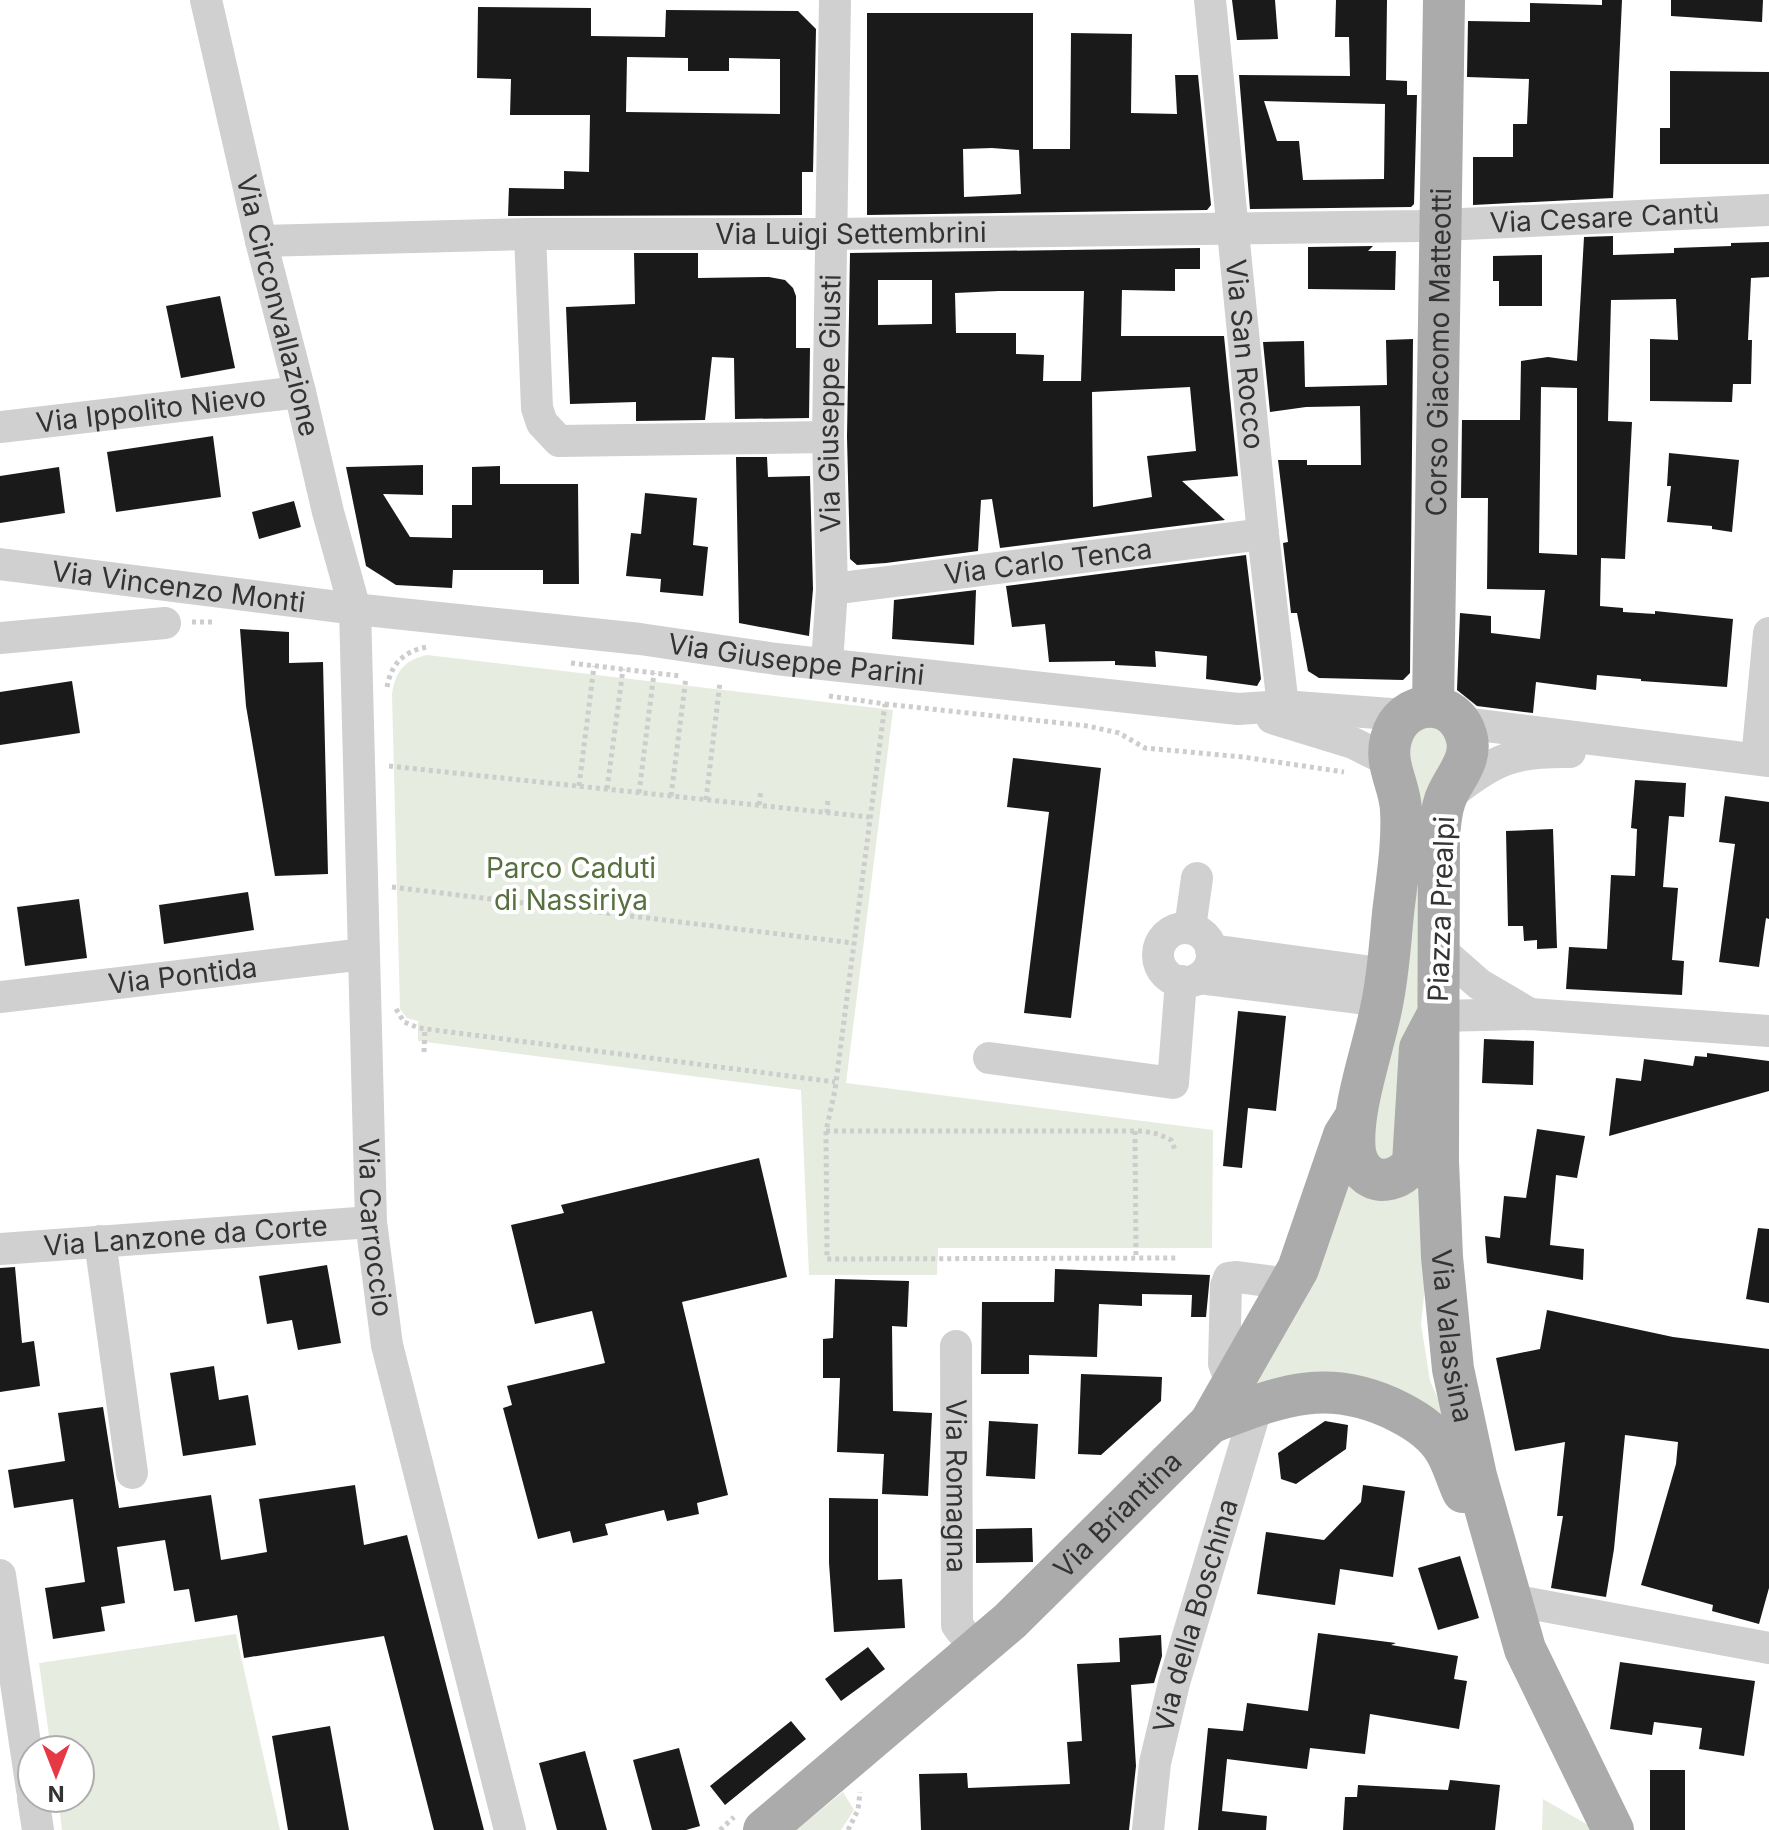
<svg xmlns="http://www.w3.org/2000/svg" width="1769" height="1830" font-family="Inter,sans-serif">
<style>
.green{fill:#e6ecdf}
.building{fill:#1a1a1a;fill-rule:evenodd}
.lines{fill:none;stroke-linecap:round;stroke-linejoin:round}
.path{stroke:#cdcdcd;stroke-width:5;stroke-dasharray:4 4;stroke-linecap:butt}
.minor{stroke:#d0d0d0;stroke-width:32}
.major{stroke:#ababab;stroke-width:42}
.labels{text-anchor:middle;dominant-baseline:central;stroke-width:8;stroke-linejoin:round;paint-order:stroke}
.street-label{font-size:28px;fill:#333;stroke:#fff}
.park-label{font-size:28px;fill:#56703f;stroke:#fff}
</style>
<rect width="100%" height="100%" fill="#fff"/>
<path class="green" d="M427 655 893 710 846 1083 1213 1130 1212 1248H938L937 1275H809L801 1090 418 1041V1021L407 1018 400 1009 392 695C395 672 404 660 427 655Z
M1410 724 1455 727 1429 985 1394 1169 1363 1151Z
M1419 1173 1425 1286 1421 1324 1430 1381 1453 1432 1248 1393 1341 1175Z
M236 1634 280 1830H62L58 1798H80V1750H51L39 1663Z
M843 1792 854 1810 841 1830H796Z
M1543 1799 1595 1829 1596 1830H1542Z"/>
<path class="building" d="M1232 0H1275L1278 39 1237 40Z
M1336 0H1387L1386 80 1407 81V95H1417L1414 204 1411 207 1250 209 1239 75 1350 76 1349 37H1335ZM1264 101 1385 104 1384 179 1303 180 1299 141H1277Z
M1602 0H1622L1613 198 1473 205V157H1513V124H1527L1529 79 1467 77 1468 21 1530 22V3L1602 5Z
M1671 0H1763L1762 22 1671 16Z
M478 7 591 8V36L665 37 666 10 798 11 816 29 813 172H802V215L508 216 509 188 564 189V171L589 172 590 115H510L511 79 477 78ZM627 57 688 58V71H729V58L780 59V114L626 112Z
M867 13H1033V149H1070L1071 33 1132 34 1131 113 1177 114 1175 75H1198L1211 205 1207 210 867 215ZM992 148 1019 150 1021 194 964 197 963 149Z
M1670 71 1769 72V164H1660V128H1670Z
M1613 236V255L1674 253V248L1731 246V243L1769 242V277L1751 278 1748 340H1752L1751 384H1733L1732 402 1650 401V339L1678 340 1676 299 1611 300 1608 421 1632 422 1625 559 1601 558 1600 606 1623 608V612L1655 614V611L1733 619 1727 687 1641 681V679L1597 675 1596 690 1536 682 1533 713 1477 706 1457 690 1460 613 1491 616V633L1540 639 1545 590 1487 589 1488 498H1461L1462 420H1520L1521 361 1548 357 1577 361 1584 237ZM1541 387 1577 388V555L1539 553Z
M1373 246 1368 251H1396L1395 290 1308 289V247Z
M1200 248V269H1175V291L1122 290 1121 336H1224L1238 476 1182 481 1225 520 1000 548 992 499 981 500 978 551 886 563 857 565 850 559 847 437 850 253ZM878 280H932V324L878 325ZM999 291H1084L1081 381H1043L1044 355 1016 354V333H956L955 293ZM1190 387 1196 451 1147 456 1152 497 1093 507 1092 392Z
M634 253H698V278L769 277 785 280 793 288 796 296V348H810L809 418 735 419 734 358 712 357 705 420 636 421V402L570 404 566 307 635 304Z
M1542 255V306H1499V281H1493V256Z
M220 296 235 368 181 378 166 306Z
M1413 339 1410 673 1403 680 1319 678 1308 671 1297 613H1291L1283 543 1288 542 1278 460H1307V465H1361L1360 406 1306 407 1270 412 1263 342 1304 341 1305 387 1387 385 1386 340Z
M213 436 221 497 116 512 107 452Z
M1669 453 1739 460 1732 532 1712 529V526L1667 522 1671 486H1667Z
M736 457H767L768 477 810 476 813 589 809 636 739 623Z
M423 465V495L383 494 410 537 452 538V505H472V467L500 466V484H578L579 584H543V570H453L452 588 396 585 366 566 346 467Z
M59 467 65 513 0 523V476Z
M645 493 697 498 693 545 708 547 703 596 660 592 661 579 626 576 631 533 641 534Z
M294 501 301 527 259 539 252 512Z
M1246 555 1261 679 1257 686 1206 679 1207 656 1155 651 1156 667 1115 665V661L1049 662 1045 624 1012 627 1006 586Z
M976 590 974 645 892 639 894 600Z
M240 629 289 632V663L323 662 328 874 275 876 246 706Z
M72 681 80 733 0 745V692Z
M1013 758 1101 768 1071 1018 1024 1013 1049 812 1007 807Z
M1635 780 1686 783 1684 817 1669 816 1663 887 1678 888 1672 960 1684 961 1682 995 1566 989 1569 947 1607 949 1611 875 1635 876 1637 829 1631 828Z
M1725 796 1769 802V919L1766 918 1759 967 1719 962 1735 844 1719 842Z
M1553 829 1557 948 1537 949V940L1524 941 1523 926H1508L1506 831Z
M248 892 254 930 164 944 159 905Z
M79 899 87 958 25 966 17 907Z
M1238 1011 1286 1016 1276 1111 1248 1108 1242 1168 1223 1166Z
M1484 1039 1534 1041 1533 1085 1482 1083Z
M1707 1053 1769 1061V1091L1609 1136 1616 1078 1641 1081 1644 1059 1693 1066 1695 1056 1707 1057Z
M1537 1129 1585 1136 1577 1178 1556 1175 1550 1245 1584 1249 1583 1280 1487 1263 1485 1236 1500 1238 1504 1196 1526 1198Z
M759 1158 787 1277 682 1302 728 1495 697 1503 699 1514 667 1521 664 1510 605 1524 608 1535 573 1543 570 1531 538 1539 503 1408 512 1405 507 1386 605 1363 592 1311 535 1324 511 1225 564 1213 561 1205Z
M1758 1228 1769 1229V1303L1746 1299Z
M327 1265 341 1343 298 1350 292 1320 267 1324 259 1276Z
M15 1267 22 1343 34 1341 40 1386 0 1392V1268Z
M1055 1269 1210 1275 1206 1317H1191L1192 1295 1142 1294V1306L1099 1304 1097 1357 1029 1355V1374H981L982 1302H1054Z
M835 1279 909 1281 907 1327 892 1326 893 1411 932 1413 928 1496 882 1494 884 1454 837 1452 840 1378H823V1339L833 1338Z
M1547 1310 1673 1337 1769 1349V1588L1759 1624 1712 1611 1713 1605 1641 1585 1676 1464 1678 1442 1625 1435 1614 1549 1606 1597 1551 1588 1563 1516H1557L1565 1442 1515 1451 1496 1358 1540 1349Z
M214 1366 219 1400 248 1395 256 1445 183 1456 170 1373Z
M1081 1374 1162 1377 1161 1401 1101 1455 1078 1454Z
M103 1407 119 1508 211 1495 221 1560 267 1552 259 1499 355 1485 364 1545 407 1535 484 1830H434L384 1636 244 1658 237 1615 195 1622 189 1589 174 1591 165 1540 117 1547 125 1603 101 1607 105 1631 53 1639 45 1588 85 1582 73 1499 14 1508 8 1470 65 1461 58 1413Z
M989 1421 1038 1424 1035 1479 986 1476Z
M1325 1421 1348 1425 1346 1449 1296 1484 1281 1479 1278 1453Z
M1363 1485 1405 1491 1393 1577 1340 1569 1335 1605 1257 1594 1266 1532 1324 1540 1361 1502Z
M829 1498 878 1499V1580L902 1579 905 1628 834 1632 829 1563Z
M1032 1528 1033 1562 976 1563V1529Z
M1460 1556 1479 1618 1438 1630 1418 1568Z
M1318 1633 1396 1643 1391 1645 1458 1656 1454 1679 1467 1681 1459 1729 1370 1714 1365 1754 1310 1748 1307 1769 1227 1759 1222 1811 1267 1816 1266 1830H1198L1208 1728 1243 1731 1247 1703 1308 1711Z
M1161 1635 1162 1656 1154 1683 1131 1685 1136 1766 1129 1830H921L919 1774 967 1773 968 1788 1070 1784 1067 1742 1082 1741 1077 1664 1120 1662 1119 1638Z
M868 1647 885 1669 841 1701 825 1679Z
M1620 1662 1755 1681 1744 1756 1699 1749 1702 1728 1654 1722 1652 1735 1610 1729Z
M791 1721 806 1739 725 1805 710 1786Z
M330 1726 349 1830H288L272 1736Z
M679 1748 700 1826 686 1830H652L633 1760Z
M585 1751 607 1830H557L539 1763Z
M1650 1770H1685V1830H1650Z
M1450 1780 1500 1785 1495 1830H1343L1345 1797H1357L1358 1785 1448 1790Z"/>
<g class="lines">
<path class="path" d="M192 622H214
M571 663 680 676
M387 687C391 664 404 651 427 647
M829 696 885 704 835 1090 826 1131 827 1259 1177 1258
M885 704 1088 726 1119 733 1145 748 1243 757 1344 772
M389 766 869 817
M579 786 594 666
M607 789 623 669
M639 793 654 673
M671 796 686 677
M706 800 720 682
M759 805 761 790
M827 813 828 798
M392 887 853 943
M396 1009 404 1022 419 1028 835 1082
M424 1052 425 1029
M826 1131H1143L1158 1134 1171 1140 1176 1152
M1135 1131 1136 1258
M720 1830 734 1817
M848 1830 858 1810 860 1792"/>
<g class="minor">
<path id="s1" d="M206 0 261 241 300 392 328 512 355 609 371 1222 387 1345 510 1830"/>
<path id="s2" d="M1210 0 1263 534 1283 706"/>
<path d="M530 234 537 408 542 423 559 441 828 437"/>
<path id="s3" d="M261 241 530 234H833L1419 226 1769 210"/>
<path id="s4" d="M0 427 300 392"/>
<path id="s5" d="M0 564 355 609 640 639 776 659 1238 709 1283 706 1404 715"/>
<path id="s6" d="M832 589 1263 534"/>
<path d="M0 638 165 623"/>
<path id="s7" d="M827 663 832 589 828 437 835 0"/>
<path d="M1272 718 1353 743 1389 761"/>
<path d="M1462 723 1769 761"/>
<path d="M1757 759 1769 633"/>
<path d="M1452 793C1495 759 1514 751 1570 752"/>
<path d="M1190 928 1197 878"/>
<circle cx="1185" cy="955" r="27"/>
<path d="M1437 947 1479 984 1530 1014"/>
<path d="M1211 950 1387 974"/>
<path d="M1199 978 1383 1001"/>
<path id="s8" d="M0 997 364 954"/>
<path d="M1437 1016 1530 1014 1769 1031"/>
<path d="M989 1058 1173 1083 1181 981"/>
<path d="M100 1241 132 1473"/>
<path id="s9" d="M0 1249 371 1222"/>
<path id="s10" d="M956 1346 957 1625 977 1651"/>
<path d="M1233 1386 1224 1364 1226 1286 1229 1278 1237 1277 1291 1284"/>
<path d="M0 1575 32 1790"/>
<path d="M1512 1600 1769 1648"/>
<path d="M33 1798 38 1830"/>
<path id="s11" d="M1148 1830 1155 1763 1174 1683 1257 1405"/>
</g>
<g class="major">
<path id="s12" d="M1433 706 1444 0"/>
<path id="s13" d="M1437 1016 1420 1048 1413 1163C1405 1173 1396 1180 1382 1180 1367 1179 1357 1166 1355 1152 1350 1111 1373 1050 1381 1009 1388 978 1390 945 1393 913 1397 879 1403 844 1401 810 1400 785 1384 765 1391 739 1402 697 1457 695 1467 739 1472 762 1452 780 1445 800 1441 812 1440 823 1439 836L1438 1161 1442 1257 1453 1369 1476 1476 1525 1649 1613 1830"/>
<path d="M1210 1423C1280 1396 1328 1376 1399 1412 1417 1421 1436 1434 1446 1452 1453 1464 1457 1479 1463 1492"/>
<path id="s14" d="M764 1830 1010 1621 1210 1423 1298 1269 1344 1135 1353 1121"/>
</g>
</g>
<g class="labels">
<g class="street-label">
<text stroke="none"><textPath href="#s3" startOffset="1344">Via Cesare Cantù</textPath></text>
<text stroke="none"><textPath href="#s3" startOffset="590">Via Luigi Settembrini</textPath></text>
<text stroke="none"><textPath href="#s1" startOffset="314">Via Circonvallazione</textPath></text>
<text stroke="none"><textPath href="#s2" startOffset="356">Via San Rocco</textPath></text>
<text stroke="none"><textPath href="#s12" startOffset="354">Corso Giacomo Matteotti</textPath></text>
<text stroke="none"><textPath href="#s7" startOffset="260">Via Giuseppe Giusti</textPath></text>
<text stroke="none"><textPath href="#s4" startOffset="152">Via Ippolito Nievo</textPath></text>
<text stroke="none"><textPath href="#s6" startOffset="218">Via Carlo Tenca</textPath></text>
<text stroke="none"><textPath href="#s5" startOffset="180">Via Vincenzo Monti</textPath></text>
<text stroke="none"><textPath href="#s5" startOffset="802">Via Giuseppe Parini</textPath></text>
<text transform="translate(1441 909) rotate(-88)">Piazza Prealpi</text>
<text stroke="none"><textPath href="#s8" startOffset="184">Via Pontida</textPath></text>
<text stroke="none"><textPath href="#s1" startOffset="1246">Via Carroccio</textPath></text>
<text stroke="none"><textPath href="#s9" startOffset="186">Via Lanzone da Corte</textPath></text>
<text stroke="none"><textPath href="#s13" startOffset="1360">Via Valassina</textPath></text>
<text stroke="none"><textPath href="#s10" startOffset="140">Via Romagna</textPath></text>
<text stroke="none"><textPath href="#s14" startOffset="474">Via Briantina</textPath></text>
<text stroke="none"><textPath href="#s11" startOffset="220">Via della Boschina</textPath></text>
</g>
<g class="park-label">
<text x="571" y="868">Parco Caduti<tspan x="571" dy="32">di Nassiriya</tspan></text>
</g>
</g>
<g transform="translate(56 1774) rotate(180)"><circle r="38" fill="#ffffff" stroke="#adadad" stroke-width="2"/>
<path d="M0-6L14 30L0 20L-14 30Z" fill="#e63946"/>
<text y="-12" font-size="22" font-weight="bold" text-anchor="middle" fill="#333333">N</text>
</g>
</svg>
